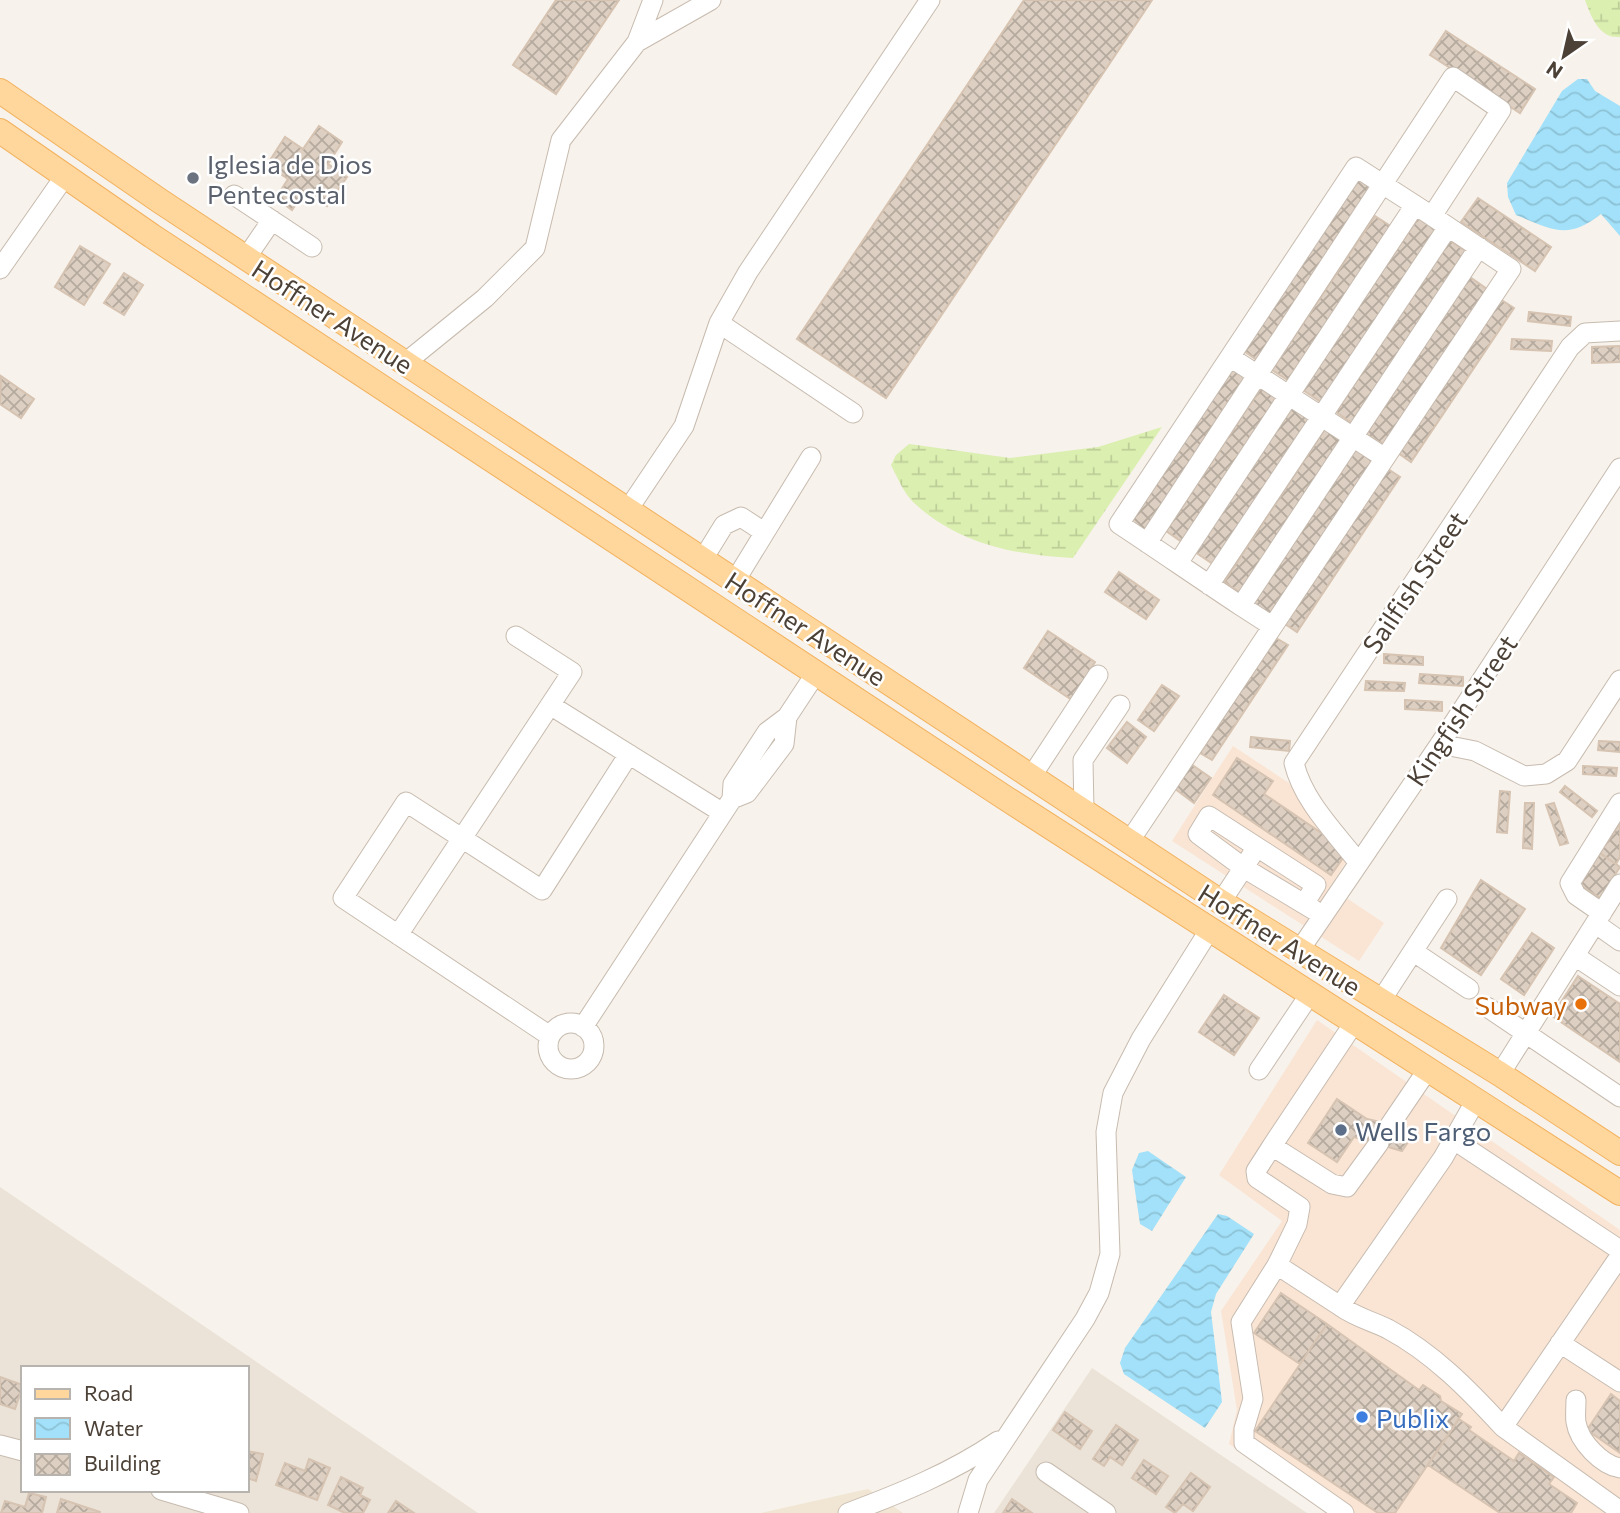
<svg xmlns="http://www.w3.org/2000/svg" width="1620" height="1513" font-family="Commissioner,sans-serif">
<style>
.residential{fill:#ebe3d8;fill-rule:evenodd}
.commercial{fill:#fae5d5}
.education{fill:#f1e5d3}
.wetland{fill:url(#wetland-marsh)}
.water{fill:url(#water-waves)}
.building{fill:url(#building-cross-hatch);stroke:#d6c3b1;stroke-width:2}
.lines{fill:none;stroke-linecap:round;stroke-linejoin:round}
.minor-casing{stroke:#c7bbaf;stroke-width:21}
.major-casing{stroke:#f2b25e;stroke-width:26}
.minor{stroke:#fff;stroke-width:19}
.major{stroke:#ffd69c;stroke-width:24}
.worship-dot{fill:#6b7280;stroke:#fff;stroke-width:2.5}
.food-dot{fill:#e8710a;stroke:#fff;stroke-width:2.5}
.service-dot{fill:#5c6f8a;stroke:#fff;stroke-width:2.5}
.shop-dot{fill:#3f7fe0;stroke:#fff;stroke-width:2.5}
.labels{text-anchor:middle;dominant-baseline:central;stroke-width:5;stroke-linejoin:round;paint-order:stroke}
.worship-label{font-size:26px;fill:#5b616d;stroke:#fff;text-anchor:start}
.street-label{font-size:26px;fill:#4c4137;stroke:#fff}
.food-label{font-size:26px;fill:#c56008;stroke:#fff;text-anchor:end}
.service-label{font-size:26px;fill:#4e5e75;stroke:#fff;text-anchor:start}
.shop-label{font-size:26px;fill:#366cbe;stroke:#fff;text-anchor:start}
</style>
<defs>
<pattern id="wetland-marsh" width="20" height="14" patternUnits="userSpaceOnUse" patternTransform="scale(1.75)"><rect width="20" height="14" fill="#dbefb0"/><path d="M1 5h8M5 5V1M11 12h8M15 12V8" fill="none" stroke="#bece98"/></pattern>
<pattern id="water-waves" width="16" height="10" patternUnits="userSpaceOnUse" patternTransform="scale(1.75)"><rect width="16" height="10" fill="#a2e1f9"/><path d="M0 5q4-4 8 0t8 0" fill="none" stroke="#8dc2d6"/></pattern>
<pattern id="building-cross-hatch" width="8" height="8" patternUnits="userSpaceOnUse" patternTransform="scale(1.75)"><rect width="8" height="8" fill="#ddcfc2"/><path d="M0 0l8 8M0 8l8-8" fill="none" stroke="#b5aa9e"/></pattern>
</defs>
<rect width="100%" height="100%" fill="#f7f2eb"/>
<path class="residential" d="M0 1187 478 1513H0ZM23 1368H247V1490H23Z
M1092 1368 1307 1513H994Z"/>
<path class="commercial" d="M1233 746 1289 783 1339 840 1348 859 1330 887 1384 923 1359 961 1172 841Z
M1317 1020 1620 1230V1513H1329L1229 1444 1237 1410 1221 1311 1282 1221 1219 1175Z"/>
<path class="education" d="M868 1489 903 1513H761Z"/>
<path class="wetland" d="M1585 0H1620V37C1599 39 1591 16 1585 0Z
M1162 427 1073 558C1014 555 958 544 913 502 904 493 897 477 891 465L896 455 909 444 1010 458 1098 447Z"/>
<path class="water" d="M1578 79H1587L1595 91 1620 106V236L1601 214C1567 241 1552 229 1516 215L1508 197 1507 183 1562 91Z
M1148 1151 1186 1177 1152 1231 1140 1224 1132 1170 1139 1153Z
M1218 1214 1227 1216 1254 1234 1216 1294 1211 1312 1222 1402 1205 1428 1124 1374 1120 1363 1125 1348Z"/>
<path class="building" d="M556 0H619L556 94 513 65Z
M1024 0H1152L886 398 797 339Z
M1446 31 1535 89 1520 113 1430 55Z
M319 126 342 142 328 164 347 177 327 206 305 191 292 210 276 198 288 179 267 165 285 137 303 149Z
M1357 176 1373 188 1257 360 1241 349Z
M1478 198 1551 247 1535 271 1461 222Z
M1375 216 1392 227 1289 381 1272 370Z
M1418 218 1436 230 1321 402 1303 390Z
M1449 240 1467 252 1353 424 1336 412Z
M80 246 110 264 84 305 55 287Z
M124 273 143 285 124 315 104 303Z
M1470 277 1487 289 1384 445 1366 434Z
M1500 299 1514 308 1411 462 1398 453Z
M1529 312 1571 317 1570 326 1528 321Z
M1512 339 1552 341 1551 351 1511 349Z
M1620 346V362L1592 363V347Z
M1234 365 1249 375 1145 531 1130 521Z
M1 376 34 399 21 418 0 404Z
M1263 385 1279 396 1182 542 1166 531Z
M1293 406 1311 418 1213 564 1195 552Z
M1327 426 1343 437 1241 593 1224 582Z
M1357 447 1376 460 1271 616 1253 604Z
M1388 469 1400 477 1297 632 1285 624Z
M1119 572 1159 600 1146 619 1105 592Z
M1048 631 1095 662 1072 700 1024 668Z
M1276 638 1288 645 1212 760 1200 753Z
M1384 654 1423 657V665L1384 663Z
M1420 674 1463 677V686L1419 683Z
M1366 681 1405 683 1404 691 1365 690Z
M1162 685 1179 696 1154 731 1138 720Z
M1405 700 1442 702V711L1405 709Z
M1127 722 1146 737 1127 763 1107 748Z
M1251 737 1290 741 1289 751 1250 747Z
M1599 741 1620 742V752L1598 750Z
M1237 758 1273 781 1264 794 1336 843 1343 858 1331 875 1213 795Z
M1191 764 1211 778 1194 803 1174 788Z
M1583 766 1617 768 1616 776 1583 774Z
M1565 786 1597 811 1592 817 1560 792Z
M1500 791 1510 792 1507 833 1497 832Z
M1525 803H1534L1532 849 1523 848Z
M1554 803 1568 843 1560 845 1546 805Z
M1620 823V857L1616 864 1600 853Z
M1600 853 1620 867 1600 898 1580 885Z
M1481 880 1525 909 1481 975 1441 948Z
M1532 933 1554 948 1524 995 1501 979Z
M1578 976 1620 1004V1062L1552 1016Z
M1224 995 1259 1018 1234 1055 1199 1032Z
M1337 1099 1367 1119 1416 1130 1402 1151 1354 1137 1337 1162 1308 1143Z
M1281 1293 1327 1324 1300 1364 1254 1333Z
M1327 1324 1419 1390 1423 1385 1440 1396 1441 1401 1462 1414 1395 1513H1378L1255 1431Z
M0 1377 23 1385 15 1409 0 1404Z
M1611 1394 1620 1401V1453L1587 1430Z
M1065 1412 1092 1431 1080 1449 1053 1430Z
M1459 1419 1471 1427 1469 1430 1514 1461 1519 1453 1554 1477 1549 1484 1577 1503 1571 1513H1500L1428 1465Z
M1116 1425 1138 1440 1122 1465 1110 1457 1104 1466 1093 1459Z
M247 1451 263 1454 256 1481 247 1478Z
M309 1459 330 1468 317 1500 276 1485 285 1463 305 1471Z
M1144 1460 1168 1476 1156 1494 1132 1478Z
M1191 1473 1210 1487 1193 1511 1183 1504 1175 1513 1166 1507Z
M341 1477 363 1488 360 1495 370 1500 363 1513H345L328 1505Z
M29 1493 46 1497 42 1513H1L5 1501 25 1507Z
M61 1499 100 1512V1513H57Z
M1012 1499 1032 1513H1003Z
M396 1501 414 1513H388Z"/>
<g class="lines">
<defs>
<path id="minor" d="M637 42 711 0
M234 195 312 247
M246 258 272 220
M0 269 65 176
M719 323 748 272 930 0
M1230 357 1385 458 1511 269 1432 216
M405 363 485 298 535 248 561 140 637 42 653 0
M627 511 684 426 719 323 853 413
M1147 543 1453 77 1501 110 1432 216 1356 167 1119 524C1160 551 1200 579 1241 606
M703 559 724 525 741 517 764 532
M1178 563 1415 205
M735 581 811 457
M1209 585 1448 227
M1272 626 1241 606 1479 247
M550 705 723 813
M787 717 784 744 747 793 732 799 733 784 767 732 787 717 816 673
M1440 744 1475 751 1524 776 1546 774 1567 761 1620 680
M1031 777 1098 675
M1084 811 1083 760 1120 705
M1129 842 1385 458
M1257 847 1209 816 1198 834 1244 868 1304 904
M1358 862C1335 832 1303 801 1294 763L1570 347 1585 333 1620 331
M1221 902 1257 847 1316 885 1304 904 1314 910
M1602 913 1576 895 1570 883 1620 803
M1596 924 1620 941
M398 935 572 672 516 636
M1299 951 1440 744 1620 468
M1414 952 1469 989
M1575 956 1620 986
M1380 1002 1447 899
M1487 1007 1620 1097
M1354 1023 1272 1146 1332 1184 1347 1187 1379 1143
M548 1046a23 23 0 1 1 46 0a23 23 0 1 1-46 0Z
M583 1027 732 799
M550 1036 343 898 406 802 542 890 629 754
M1259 1070 1310 994
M1500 1074 1620 884
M1476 1100 1443 1158 1340 1306C1355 1317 1372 1321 1388 1329 1433 1353 1469 1390 1503 1427L1620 1256
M1390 1125 1428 1069
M1451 1138 1620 1250
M1272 1146 1256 1171 1257 1178 1300 1207 1297 1224 1277 1265
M1340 1306 1277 1265 1241 1322 1253 1399 1244 1429V1443L1344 1513
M1560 1343 1620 1382
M1576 1400C1576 1407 1575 1416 1576 1422 1579 1442 1602 1465 1620 1468
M1503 1427 1620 1511
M0 1445 23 1451
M1046 1472 1106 1513
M161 1490 239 1513
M848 1513C901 1493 951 1473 998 1441
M968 1513 978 1480 1085 1319 1099 1293 1110 1254 1106 1132 1113 1093 1141 1039 1210 929"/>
<path id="major" d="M0 91 160 201 1221 902 1500 1074 1620 1153
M0 131 152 236 1007 799 1620 1193"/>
</defs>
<use href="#minor" class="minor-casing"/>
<use href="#major" class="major-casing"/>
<use href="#minor" class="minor"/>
<use href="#major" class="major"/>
</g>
<circle class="worship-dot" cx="193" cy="178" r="7"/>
<circle class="food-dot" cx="1581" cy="1004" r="7"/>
<circle class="service-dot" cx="1341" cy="1130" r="7"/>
<circle class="shop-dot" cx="1362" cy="1417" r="7"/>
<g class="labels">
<g class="worship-label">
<text x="207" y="163">Iglesia de Dios<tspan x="207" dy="30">Pentecostal</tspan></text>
</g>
<g class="street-label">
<text transform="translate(333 316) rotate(33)">Hoffner Avenue</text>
<text transform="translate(1414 582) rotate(-56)">Sailfish Street</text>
<text transform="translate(806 628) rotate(33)">Hoffner Avenue</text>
<text transform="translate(1461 710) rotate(-56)">Kingfish Street</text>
<text transform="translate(1280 939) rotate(32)">Hoffner Avenue</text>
</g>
<g class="food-label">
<text x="1567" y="1004">Subway</text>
</g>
<g class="service-label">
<text x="1355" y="1130">Wells Fargo</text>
</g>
<g class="shop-label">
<text x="1376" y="1417">Publix</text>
</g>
</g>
<rect x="21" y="1366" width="228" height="126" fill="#ffffff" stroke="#b7b3af" stroke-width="2"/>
<rect x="35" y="1389" width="35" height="10" fill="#ffd69c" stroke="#b7b3af" stroke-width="2"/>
<text x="84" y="1401" font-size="21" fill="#4c4137">Road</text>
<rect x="35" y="1418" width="35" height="21" fill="url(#water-waves)" stroke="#b7b3af" stroke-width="2"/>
<text x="84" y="1436" font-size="21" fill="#4c4137">Water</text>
<rect x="35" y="1454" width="35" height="21" fill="url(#building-cross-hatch)" stroke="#b7b3af" stroke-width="2"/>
<text x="84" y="1471" font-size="21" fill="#4c4137">Building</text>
<g transform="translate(1564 56) rotate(214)" stroke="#ffffff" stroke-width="5" paint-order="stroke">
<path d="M0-5L12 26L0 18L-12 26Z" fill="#4c4137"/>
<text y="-10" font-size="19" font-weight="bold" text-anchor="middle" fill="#4c4137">N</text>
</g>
</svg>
